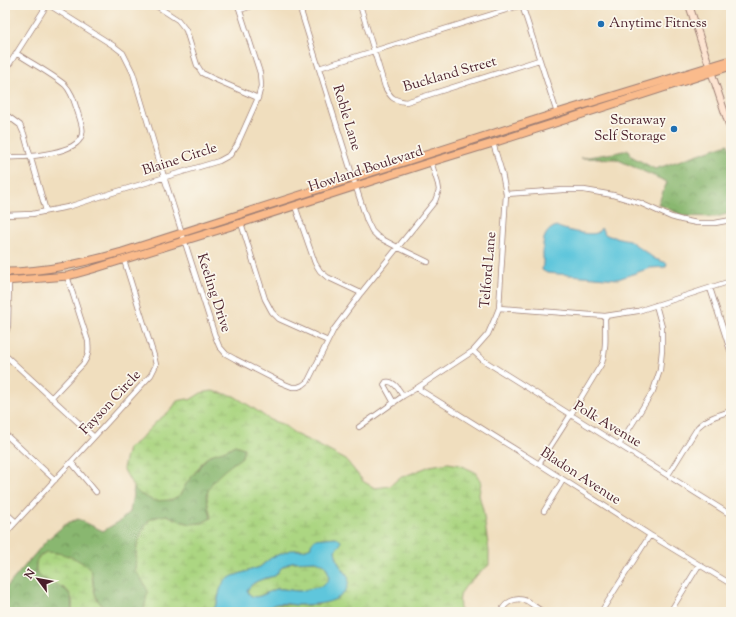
<svg xmlns="http://www.w3.org/2000/svg" width="736" height="617" font-family="'Sorts Mill Goudy',serif">
<style>
.forest{fill:url(#forest-crowns);stroke:#6a6b4e}
.wetland{fill:url(#wetland-marsh);stroke:#7b7a56}
.water{fill:#5fc6dc;stroke:#547284;fill-rule:evenodd}
.lines{fill:none;stroke-linecap:round;stroke-linejoin:round}
.street-casing{stroke:#9d7e74;stroke-width:6}
.secondary-casing{stroke:#9d7e74;stroke-width:8}
.primary-casing{stroke:#9d7e74;stroke-width:9}
.street{stroke:#fff;stroke-width:4.5}
.secondary{stroke:#fde4d1;stroke-width:6}
.primary{stroke:#fabb8c;stroke-width:7}
.poi-dot{fill:#1f6fb2;stroke:#fbf7ec;stroke-width:1.5}
.labels{text-anchor:middle;dominant-baseline:central;stroke-width:3.5;stroke-linejoin:round;paint-order:stroke}
.poi-label{font-size:14px;fill:#4a1f2b;stroke:#fbf7ec;text-anchor:start}
.street-label{font-size:14px;fill:#4a1f2b;stroke:#fbf7ec}
</style>
<defs>
<pattern id="forest-crowns" width="20" height="18" patternUnits="userSpaceOnUse"><rect width="20" height="18" fill="#89b770"/><path d="M2 6a3 3 0 1 1 6 0M12 15a3 3 0 1 1 6 0" fill="none" stroke="#72945c"/></pattern>
<pattern id="wetland-marsh" width="20" height="14" patternUnits="userSpaceOnUse"><rect width="20" height="14" fill="#acd682"/><path d="M1 5h8M5 5V1M11 12h8M15 12V8" fill="none" stroke="#96b770"/></pattern>
</defs>
<rect width="100%" height="100%" fill="#fbf7ec"/>
<filter id="ink" filterUnits="userSpaceOnUse"><feTurbulence type="fractalNoise" baseFrequency=".025" numOctaves="2"/><feDisplacementMap in="SourceGraphic" scale="8" xChannelSelector="R" yChannelSelector="G"/><feConvolveMatrix kernelMatrix="1 2 1 2 8 2 1 2 1" color-interpolation-filters="sRGB"/></filter>
<filter id="wash" filterUnits="userSpaceOnUse"><feTurbulence type="fractalNoise" baseFrequency=".012" numOctaves="4" result="noise"/><feDisplacementMap in="SourceGraphic" scale="16" xChannelSelector="R" yChannelSelector="G"/><feGaussianBlur stdDeviation="0.9" result="paint"/><feColorMatrix in="noise" values="0 0 0 0 0 0 0 0 0 0 0 0 0 0 0 0 0 1.4 0 .05"/><feComposite in="paint" operator="in"/></filter>
<g filter="url(#wash)">
<rect width="100%" height="100%" fill="#f0debe"/>
<path class="forest" d="M728 144 731 153V213L716 217 684 216 658 204 667 182 616 159 581 158 614 153 629 150 631 156 655 169Z
M235 445 244 448 242 457 225 471 207 497 211 518 202 523 190 524 175 519 167 515 157 517 149 520 142 532 137 546 135 571 141 578 149 591 144 609 141 612C132 612 121 613 112 612 98 610 93 591 93 579L41 555 36 563V572L48 580 56 584 66 590 71 596 72 612H5V589L47 540 67 523 78 519 103 531 120 521 130 512 134 488 140 494 154 500H171L180 495 186 484 198 469 204 461 210 455 226 450Z"/>
<path class="wetland" d="M212 391 234 396 253 408 270 420 282 424 297 435 312 442 346 460 364 482 375 488 390 486 399 478 405 476 430 466 448 463 460 465 475 472 481 482 479 495 483 510 489 551V565C481 572 463 585 460 596 459 601 460 607 460 612H262L271 606 276 604 296 605H318L347 574 340 566 336 557 335 550 337 547 336 537 315 539 311 547 304 550 300 549 272 557 260 567 233 576 218 596 217 603 212 612H186L180 610 175 612H141L144 609 148 591 141 578 135 571 137 546 142 532 149 520 157 517 167 515 175 519 190 524 202 523 211 518C210 512 207 502 207 496 209 479 229 467 242 457L244 448 235 445 226 450 210 455 203 461 198 469 186 484 180 495 171 500 154 501 140 494 134 488 123 468 128 448 137 442 156 422 171 410 177 401 187 399 190 400 201 393Z
M47 552C65 553 77 558 91 569 94 587 92 602 111 612H72C72 607 73 601 71 596 66 583 40 583 36 571 36 569 36 567 36 565 36 558 42 554 47 552Z
M315 561C320 562 325 564 327 569 334 585 320 587 308 589 305 590 302 591 299 591 291 591 284 588 277 589 266 591 254 604 247 591 251 581 265 578 275 576L281 568 291 562Z"/>
<path class="water" d="M556 226C563 230 589 236 597 233 598 232 600 230 601 228L605 234 609 236 629 240 655 259 667 263 666 267 650 268 618 279 547 273 542 270C546 253 536 235 556 226Z
M336 537 341 541 340 545 335 550C336 555 337 560 339 564 344 573 351 574 348 585 343 605 311 605 295 605 289 604 282 603 276 604 270 605 266 611 260 612 256 613 250 612 245 612 234 612 223 612 212 612L217 603 220 590 224 581 233 576 260 567 272 557 281 554 290 550H304L311 547V544L315 539ZM315 561C320 562 325 564 327 569 334 585 320 587 308 589 305 590 302 591 299 591 291 591 284 588 277 589 267 591 254 604 247 591 251 581 265 578 275 576L281 568 291 562Z"/>
</g>
<g filter="url(#ink)">
<g class="lines">
<defs>
<path id="street" d="M49 5 114 46 123 53 133 73 164 177 215 336 219 346 226 354 235 359 282 383 292 387H298L303 385 308 381 334 329 361 293 435 201 439 190 438 184 431 162
M155 5 178 20 186 30 197 65 202 73 212 78 258 98
M299 5 356 187 367 221 372 231 378 237 397 247 428 262
M360 5 385 87C391 98 393 100 406 102L539 60
M240 10 255 5
M319 68 522 5 557 113
M5 71 47 5
M5 114 20 125 24 134 46 211
M5 157C21 158 72 154 80 139 85 132 81 123 79 116 75 105 73 93 65 85 52 74 31 63 16 53
M506 194 563 190H584L613 195 640 203 671 217 682 220 697 223H715L731 220
M295 206 315 263 320 271 327 277 361 293
M5 215 32 214 68 207 112 193 219 161 230 155 237 145 258 98 261 86 260 73 238 5
M241 223 265 299 272 312 279 319 328 341
M710 288 731 353
M499 308 605 316 638 311 731 281
M5 335 8 326 9 281
M473 351 483 360C565 412 649 463 731 515
M5 355 94 437
M417 388 539 464 650 535 731 584
M51 398 83 364C89 355 89 351 88 341L67 276
M394 403 384 385 386 382C394 380 399 390 403 396
M359 427 403 396 417 388 473 351 488 334 495 318 499 308 506 194 502 173 493 143
M5 434 55 480
M619 445 653 391 660 370 662 350V327L656 305
M71 462 96 492
M539 464 570 416 602 363C607 348 605 331 605 316
M668 475 698 427C707 418 719 415 731 411
M544 511 563 480
M5 512 16 522
M5 534 151 375 156 365 154 356 124 260
M501 612C505 602 516 596 527 601 532 604 538 609 543 612
M601 612 650 535
M670 612 699 565"/>
<path id="secondary" d="M689 5 731 131"/>
<path id="primary" d="M5 272C46 272 83 263 122 252L557 113 731 60
M5 281 68 276 93 269 241 223 431 162 493 143 731 66"/>
</defs>
<use href="#street" class="street-casing"/>
<use href="#secondary" class="secondary-casing"/>
<use href="#primary" class="primary-casing"/>
<use href="#street" class="street"/>
<use href="#secondary" class="secondary"/>
<use href="#primary" class="primary"/>
</g>
</g>
<g class="poi-dot">
<circle cx="601" cy="24" r="4"/>
<circle cx="674" cy="129" r="4"/>
</g>
<g class="labels">
<g class="poi-label">
<text x="609" y="24">Anytime Fitness</text>
<text x="666" y="121" text-anchor="end">Storaway<tspan x="666" dy="16">Self Storage</tspan></text>
</g>
<g class="street-label">
<text transform="translate(450 75) rotate(-16)">Buckland Street</text>
<text transform="translate(346 118) rotate(73)">Roble Lane</text>
<text transform="translate(180 160) rotate(-18)">Blaine Circle</text>
<text transform="translate(366 170) rotate(-18)">Howland Boulevard</text>
<text transform="translate(489 270) rotate(-85)">Telford Lane</text>
<text transform="translate(213 293) rotate(72)">Keeling Drive</text>
<text transform="translate(111 403) rotate(-47)">Fayson Circle</text>
<text transform="translate(607 425) rotate(31)">Polk Avenue</text>
<text transform="translate(580 477) rotate(33)">Bladon Avenue</text>
</g>
</g>
<rect width="736" height="617" fill="none" stroke="#fbf7ec" stroke-width="20"/>
<g transform="translate(38 579) rotate(302)" stroke="#fbf7ec" stroke-width="3" paint-order="stroke">
<path d="M0-3L7 15L0 10L-7 15Z" fill="#4a1f2b"/>
<text y="-6" font-size="11" font-weight="bold" text-anchor="middle" fill="#4a1f2b">N</text>
</g>
</svg>
